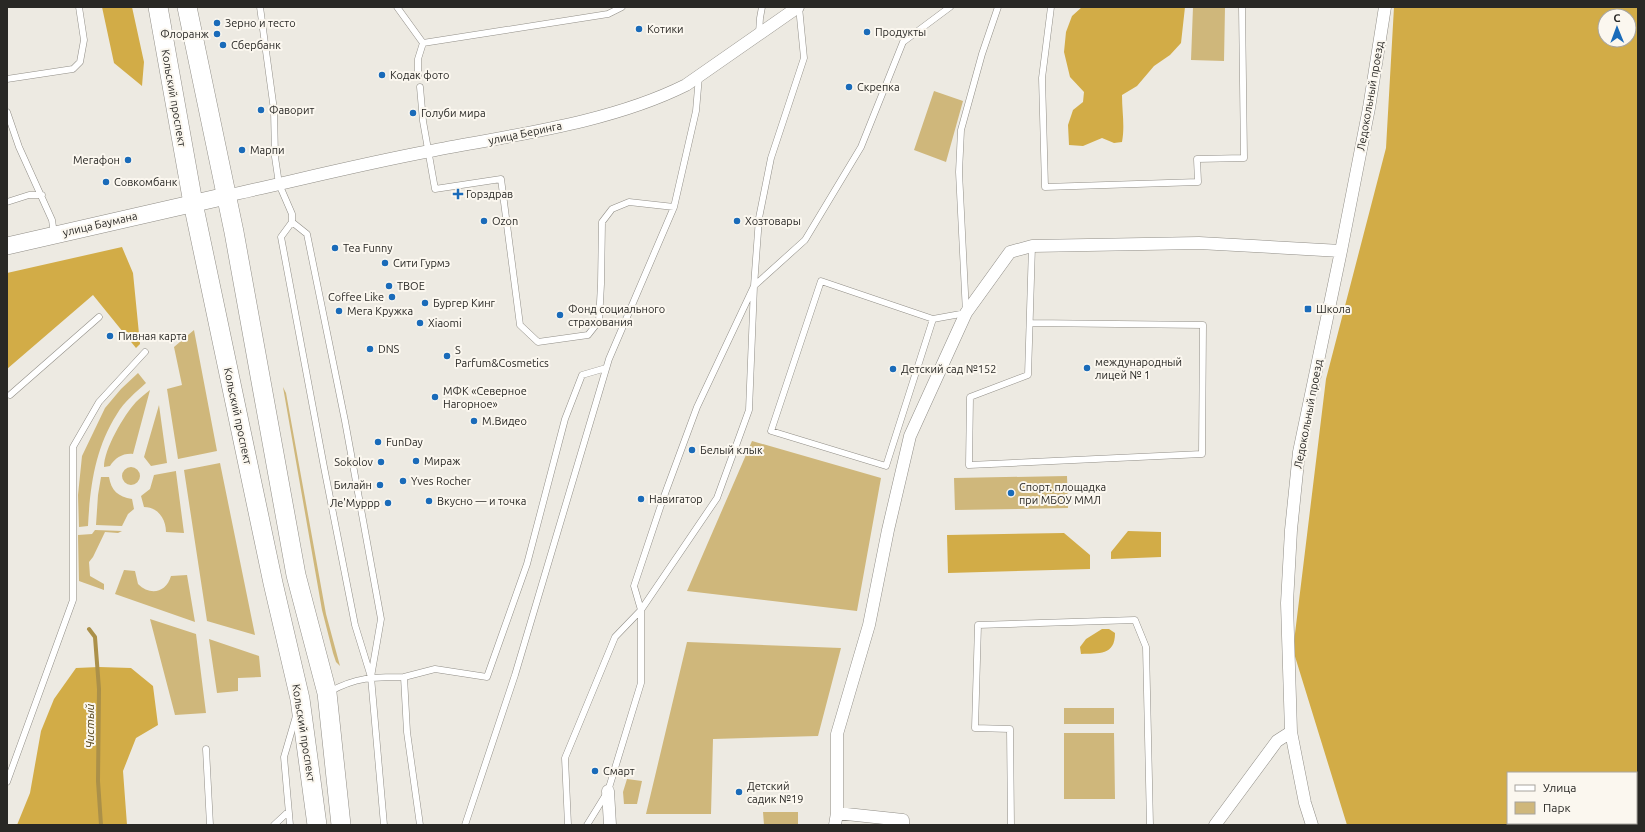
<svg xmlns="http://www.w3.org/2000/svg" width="1645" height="832" font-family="Ubuntu,sans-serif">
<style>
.green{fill:#cfb77b}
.forest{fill:#d2ac47;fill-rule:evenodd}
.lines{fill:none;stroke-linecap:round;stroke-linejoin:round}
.stream{stroke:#ab9049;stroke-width:4}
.lane-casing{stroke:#918e87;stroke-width:7}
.street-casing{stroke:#918e87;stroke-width:13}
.secondary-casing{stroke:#918e87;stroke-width:18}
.primary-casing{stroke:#918e87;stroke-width:20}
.lane{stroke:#fff;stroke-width:6}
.street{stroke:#fff;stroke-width:12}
.secondary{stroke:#fff;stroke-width:17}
.primary{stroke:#fff;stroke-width:19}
.poi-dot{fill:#1a6bb9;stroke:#fbf7ef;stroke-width:1.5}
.labels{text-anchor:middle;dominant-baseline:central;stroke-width:4;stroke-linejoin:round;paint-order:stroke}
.poi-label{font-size:11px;fill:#292825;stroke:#fbf7ef;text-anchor:start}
.street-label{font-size:11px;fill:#292825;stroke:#fbf7ef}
.water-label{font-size:12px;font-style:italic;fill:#524218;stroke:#fbf7ef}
</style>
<rect width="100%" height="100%" fill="#edeae2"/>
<path class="green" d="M1193 7H1225L1224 61 1191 60Z
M934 91 963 101 946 162 914 150Z
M194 330 217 451 178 459 167 389 182 385 174 347Z
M138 373 146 383C136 392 124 402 117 414 95 448 90 487 88 526L79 527 78 495 82 456 105 408 121 389Z
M283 387 286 393 326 614 340 666 336 662 333 653 322 610Z
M150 390 133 454C123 453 115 458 110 466L104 467C104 449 124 415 136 402 140 398 145 394 150 390Z
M159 405 167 463 151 466 144 457Z
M752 441 881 478 857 611 687 591Z
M220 463 255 635 207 621 184 470Z
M122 476a9 9 0 1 1 18 0a9 9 0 1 1-18 0Z
M176 471V472L184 533 166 532C166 519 158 507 144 507L141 496 150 489 154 475Z
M1067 476 1068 508 955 510 954 478Z
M101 477H109C111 490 118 497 132 499L134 509 128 514 122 526 96 525 98 495Z
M95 530 122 531 118 533 105 532 93 557 89 562 90 576 104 584V590L79 581 78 535 92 534Z
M124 570 135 571 138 584C150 596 166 593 171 576L187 575 195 622 115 594Z
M150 619 196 634 206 713 175 715Z
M209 639 259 656 261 677 238 678V691L217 693Z
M687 642 841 648 818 736 713 739 711 814H646Z
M1064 708H1114V724H1064Z
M1064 733H1114L1115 799H1064Z
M627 779 642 781 637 804H624L623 792Z
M763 812H798V825H764Z"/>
<path class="forest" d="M102 7H132L144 62 142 86 114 63Z
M1082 7H1185L1181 43 1170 55 1154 66 1137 86 1122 95C1122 112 1125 126 1122 142L1114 143 1102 138 1083 146 1069 145 1068 125 1073 110 1083 102 1084 92 1070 77 1064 52 1066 32 1072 16Z
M1394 7H1638V825H1347L1293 650 1326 379 1386 148ZM1605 16H1629V40H1605ZM1508 773H1636V823H1508Z
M122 247 133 273 140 344 136 348 93 295 7 369V273Z
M1128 531 1161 532V557L1111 559V552Z
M1064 533 1090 555V569L948 573 947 535Z
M1102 629H1109L1115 633C1115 656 1099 653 1081 654L1080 647 1086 639Z
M99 667 131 668 153 686 158 725 136 738 123 771 127 825H17L30 793 41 731 54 699 76 668Z"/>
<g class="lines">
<path class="stream" d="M89 629 95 637 99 689 98 781 101 825"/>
<defs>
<path id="lane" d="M260 7 274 110 275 157 279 184 292 214V222L281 237 324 467 355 625 371 677
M397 7 423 43 608 14 622 7
M1051 7 1042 78 1045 187 1198 182 1197 159 1244 158 1242 7
M759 33 760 18 762 7
M418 76V59L423 43
M7 79 73 69 80 62 84 40 79 7
M420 87 423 121 435 189 501 179 520 325 538 342 588 335 599 321 601 284 602 222 612 209 629 202 674 207
M7 112 19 147 52 220 54 234
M7 202 29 195H42
M292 222 307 234 345 421 381 619 371 677 384 825
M933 319 886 466 771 431 821 281 933 319 966 313 959 172 961 130 982 54 998 7
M1031 323 1203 325 1202 454 969 465 970 397 1028 375 1032 246
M10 395 99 317
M404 677 435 669 487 677 527 564 565 419 582 375 606 368
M329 692C356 677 374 677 404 677L407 732 420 825
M206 749 210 825
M7 782 73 600V447L99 402 145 352
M274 825 288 812
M290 825 284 757 296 716
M465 825 515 675 609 359 674 207 696 111 699 76
M568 825 565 758 615 637 641 610 634 586 663 499 697 407 754 286 759 218 771 158 804 58 799 7
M587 825 608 791 641 683V610L717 498 749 410 754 286 805 240 861 147 903 42 950 7
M1011 825 1010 729 975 728 978 625 1135 620 1146 647 1150 825"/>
<path id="street" d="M226 196C294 181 361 164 430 151 513 135 610 123 686 85L798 7
M608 791 610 825
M837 813 903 820V825
M835 825 837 813V734L869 625 888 530 910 436 966 313 1010 252 1032 246 1199 243 1341 251
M1215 825 1277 741 1291 732
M1312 825 1305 803 1291 732 1287 603 1291 530 1299 452 1341 251 1369 108 1385 7"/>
<path id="secondary" d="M7 246 226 196"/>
<path id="primary" d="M158 7 193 203 273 583 300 699 317 825
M187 7 234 232 296 575 327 693 341 825"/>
</defs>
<use href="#lane" class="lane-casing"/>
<use href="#street" class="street-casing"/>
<use href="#secondary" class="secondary-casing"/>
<use href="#primary" class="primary-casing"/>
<use href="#lane" class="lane"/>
<use href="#street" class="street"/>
<use href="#secondary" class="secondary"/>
<use href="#primary" class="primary"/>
</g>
<g class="poi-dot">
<circle cx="217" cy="23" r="4"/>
<circle cx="639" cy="29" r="4"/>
<circle cx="867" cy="32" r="4"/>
<circle cx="217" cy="34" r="4"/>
<circle cx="223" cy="45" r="4"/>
<circle cx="382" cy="75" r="4"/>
<circle cx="849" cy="87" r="4"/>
<circle cx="261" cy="110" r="4"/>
<circle cx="413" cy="113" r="4"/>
<circle cx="242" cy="150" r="4"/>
<circle cx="128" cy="160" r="4"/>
<circle cx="106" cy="182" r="4"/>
<path d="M456 188h4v4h4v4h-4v4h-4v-4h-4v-4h4z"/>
<circle cx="484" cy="221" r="4"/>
<circle cx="737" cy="221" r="4"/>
<circle cx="335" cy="248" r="4"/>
<circle cx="385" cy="263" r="4"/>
<circle cx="389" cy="286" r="4"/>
<circle cx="392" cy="297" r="4"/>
<circle cx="425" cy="303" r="4"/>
<rect x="1304" y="305" width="8" height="8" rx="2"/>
<circle cx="339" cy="311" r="4"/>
<circle cx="560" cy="315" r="4"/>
<circle cx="420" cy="323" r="4"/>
<circle cx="110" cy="336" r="4"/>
<circle cx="370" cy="349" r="4"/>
<circle cx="447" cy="356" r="4"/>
<circle cx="1087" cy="368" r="4"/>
<circle cx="893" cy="369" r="4"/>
<circle cx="435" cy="397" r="4"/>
<circle cx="474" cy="421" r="4"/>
<circle cx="378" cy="442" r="4"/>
<circle cx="692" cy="450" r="4"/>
<circle cx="416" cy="461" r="4"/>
<circle cx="381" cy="462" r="4"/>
<circle cx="403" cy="481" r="4"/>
<circle cx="380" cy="485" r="4"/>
<circle cx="1011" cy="493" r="4"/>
<circle cx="641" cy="499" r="4"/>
<circle cx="429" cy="501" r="4"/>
<circle cx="388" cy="503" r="4"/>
<circle cx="595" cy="771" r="4"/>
<circle cx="739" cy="792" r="4"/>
</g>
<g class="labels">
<g class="poi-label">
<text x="225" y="23">Зерно и тесто</text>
<text x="647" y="29">Котики</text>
<text x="875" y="32">Продукты</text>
<text x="209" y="34" text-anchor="end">Флоранж</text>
<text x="231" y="45">Сбербанк</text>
<text x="390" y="75">Кодак фото</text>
<text x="857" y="87">Скрепка</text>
<text x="269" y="110">Фаворит</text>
<text x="421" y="113">Голуби мира</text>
<text x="250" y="150">Марпи</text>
<text x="120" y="160" text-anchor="end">Мегафон</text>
<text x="114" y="182">Совкомбанк</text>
<text x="466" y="194">Горздрав</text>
<text x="492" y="221">Ozon</text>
<text x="745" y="221">Хозтовары</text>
<text x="343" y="248">Tea Funny</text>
<text x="393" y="263">Сити Гурмэ</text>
<text x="397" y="286">ТВОЕ</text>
<text x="384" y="297" text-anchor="end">Coffee Like</text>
<text x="433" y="303">Бургер Кинг</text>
<text x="568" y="309">Фонд социального<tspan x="568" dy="13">страхования</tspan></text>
<text x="1316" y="309">Школа</text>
<text x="347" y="311">Мега Кружка</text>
<text x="428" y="323">Xiaomi</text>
<text x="118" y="336">Пивная карта</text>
<text x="378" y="349">DNS</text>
<text x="455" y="350">S<tspan x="455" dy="13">Parfum&amp;Cosmetics</tspan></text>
<text x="1095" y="362">международный<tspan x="1095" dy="13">лицей № 1</tspan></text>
<text x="901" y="369">Детский сад №152</text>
<text x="443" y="391">МФК «Северное<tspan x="443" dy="13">Нагорное»</tspan></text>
<text x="482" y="421">М.Видео</text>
<text x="386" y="442">FunDay</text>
<text x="700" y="450">Белый клык</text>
<text x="424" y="461">Мираж</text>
<text x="373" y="462" text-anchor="end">Sokolov</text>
<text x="411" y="481">Yves Rocher</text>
<text x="372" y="485" text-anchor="end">Билайн</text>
<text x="1019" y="487">Спорт. площадка<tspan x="1019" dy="13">при МБОУ ММЛ</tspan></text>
<text x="649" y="499">Навигатор</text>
<text x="437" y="501">Вкусно — и точка</text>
<text x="380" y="503" text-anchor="end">Ле'Муррр</text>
<text x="603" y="771">Смарт</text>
<text x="747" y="786">Детский<tspan x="747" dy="13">садик №19</tspan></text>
</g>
<g class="street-label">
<text transform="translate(1370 96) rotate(-80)">Ледокольный проезд</text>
<text transform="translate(174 98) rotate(80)">Кольский проспект</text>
<text transform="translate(525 133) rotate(-12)">улица Беринга</text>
<text transform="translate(100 224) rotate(-13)">улица Баумана</text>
<text transform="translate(1308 414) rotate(-79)">Ледокольный проезд</text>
<text transform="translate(238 416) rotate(78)">Кольский проспект</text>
<text transform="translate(304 733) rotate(81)">Кольский проспект</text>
</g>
<g class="water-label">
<text transform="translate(89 726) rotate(-90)">Чистый</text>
</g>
</g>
<rect width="1645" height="832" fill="none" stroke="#292825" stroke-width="16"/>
<rect x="1507" y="772" width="130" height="52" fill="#fbf7ef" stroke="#a7a49e"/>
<rect x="1515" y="785" width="20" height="6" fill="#ffffff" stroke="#a7a49e"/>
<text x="1543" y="792" font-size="12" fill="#292825">Улица</text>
<rect x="1515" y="802" width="20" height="12" fill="#cfb77b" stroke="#a7a49e"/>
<text x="1543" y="812" font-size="12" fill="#292825">Парк</text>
<g transform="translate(1617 28) rotate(359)"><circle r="19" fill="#fbf7ef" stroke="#a7a49e"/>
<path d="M0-3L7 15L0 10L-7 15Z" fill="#1a6bb9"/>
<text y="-6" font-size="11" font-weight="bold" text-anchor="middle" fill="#292825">С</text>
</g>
</svg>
